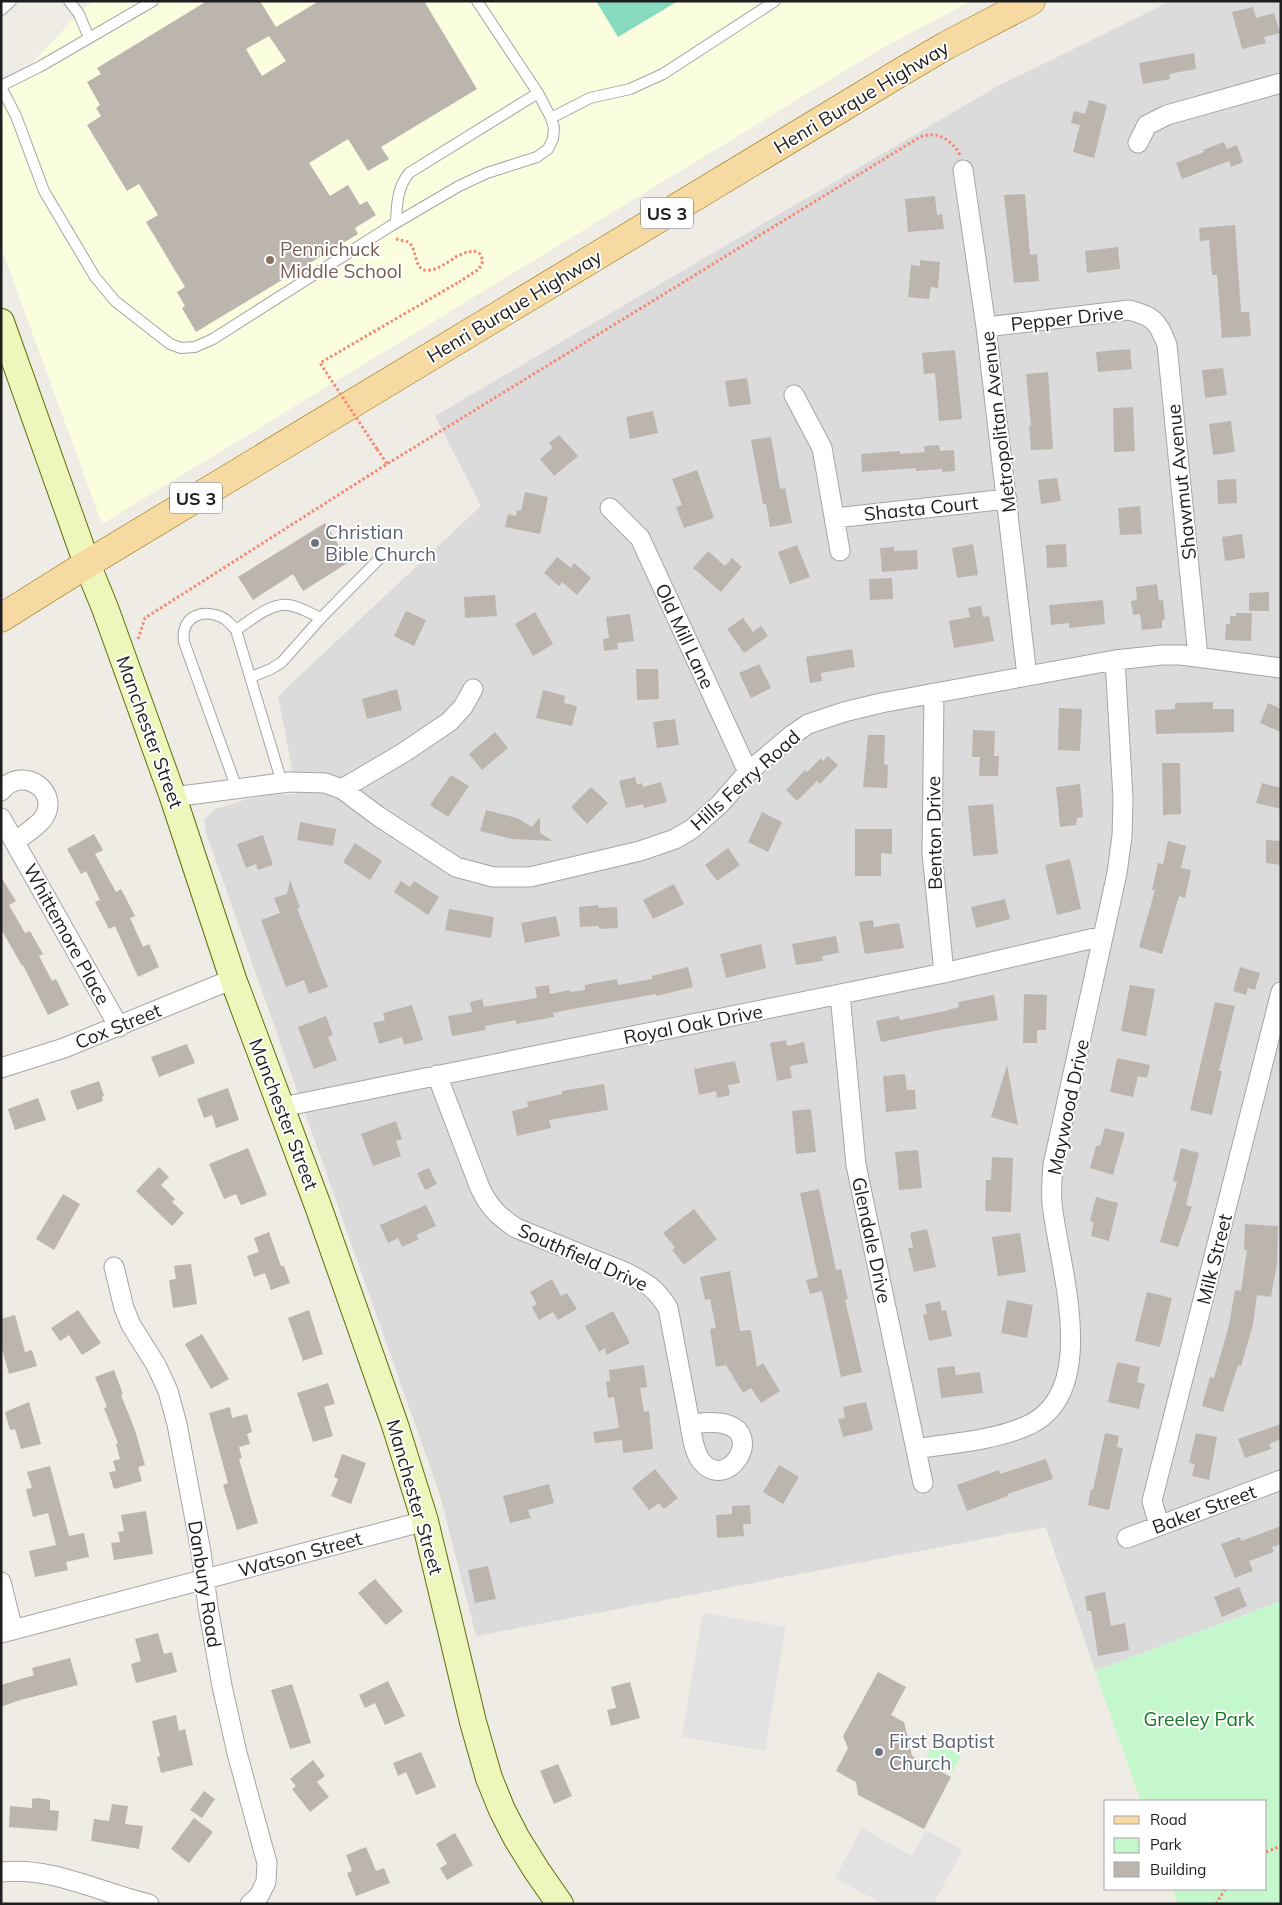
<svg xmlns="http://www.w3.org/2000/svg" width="1282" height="1905" font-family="Mulish,sans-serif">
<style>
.residential{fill:#dcdbdb}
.education{fill:#fbfddf}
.park{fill:#c4f7cc}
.pitch{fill:#87dac0}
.parking{fill:#e2e2e2}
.building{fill:#bbb5ae;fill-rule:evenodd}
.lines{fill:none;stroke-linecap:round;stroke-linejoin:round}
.lane-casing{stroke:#a5a5a5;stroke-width:12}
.street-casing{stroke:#a5a5a5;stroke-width:21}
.secondary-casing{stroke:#5e700a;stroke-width:28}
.primary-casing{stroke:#916e08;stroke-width:29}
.path{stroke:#f38972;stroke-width:3;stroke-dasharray:2.5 2.5;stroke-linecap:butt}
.lane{stroke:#fff;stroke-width:10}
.street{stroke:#fff;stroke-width:19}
.secondary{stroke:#eff6bc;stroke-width:26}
.primary{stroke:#f7d9a2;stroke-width:28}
.path-bridge{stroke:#f38972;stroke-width:3;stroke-dasharray:2.5 2.5;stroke-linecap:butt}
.education-dot{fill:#8d6e63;stroke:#fff;stroke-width:2}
.worship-dot{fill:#6b7280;stroke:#fff;stroke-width:2}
.labels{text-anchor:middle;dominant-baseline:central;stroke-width:4;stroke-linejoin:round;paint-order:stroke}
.shield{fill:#fff;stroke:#626262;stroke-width:1}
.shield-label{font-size:18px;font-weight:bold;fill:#1e1e1e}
.street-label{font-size:19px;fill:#1e1e1e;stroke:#fff}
.education-label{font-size:19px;fill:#785e54;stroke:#fff;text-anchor:start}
.worship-label{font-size:19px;fill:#5b616d;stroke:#fff;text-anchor:start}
.park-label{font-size:19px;fill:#117821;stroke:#fff}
</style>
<rect width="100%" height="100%" fill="#efece5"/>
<path class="residential" d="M1171 1H1281V1601L1095 1671 1046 1527 476 1636 439 1492 205 830 204 820 213 810 260 795 297 794 278 696 481 506 435 416 998 86Z"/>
<path class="education" d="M94 1H971L877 51 102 524 1 247V96L85 7Z"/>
<path class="park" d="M1281 1601V1904H1178L1172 1889H1266V1801H1141L1095 1671Z
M935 1741 961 1756 952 1773 939 1766 934 1775 920 1768Z"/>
<path class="pitch" d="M596 1H678L618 37Z"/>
<path class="parking" d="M703 1613 786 1627 765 1751 682 1737Z
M862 1828 912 1856 926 1830 963 1850 933 1904H883L835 1878Z"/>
<path class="building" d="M207 1H260L276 27 319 1H424L477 89 381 147 389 159 368 171 348 139 309 163 330 196 348 185 360 205 367 201 376 215 355 228 358 234 196 332 182 308 185 306 177 292 185 287 146 222 158 215 139 184 127 191 87 125 101 116 96 108 100 105 87 82 101 74 97 68ZM269 36 286 61 262 76 246 49Z
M1253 7 1256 18 1274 13 1280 33 1264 37 1266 43 1242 49 1232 12Z
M1194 53 1196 69 1169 74 1170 79 1143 84 1139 63Z
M1089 100 1107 105 1094 158 1073 152 1080 125 1071 123 1074 111 1085 114Z
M1224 142 1227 149 1237 145 1243 162 1231 167 1229 161 1182 179 1176 163 1204 152 1203 150Z
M1025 194 1030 255 1037 254 1039 281 1014 283 1004 195Z
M935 196 937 215 942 214 944 229 908 232 905 199Z
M1235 225 1241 312H1249L1251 336 1222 338 1217 275H1212L1209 240 1200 241 1199 228Z
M1118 247 1120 269 1087 273 1085 251Z
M920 260 940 262 938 288 931 287 929 299 908 297 911 265 920 266Z
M1130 349 1132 369 1098 372 1096 352Z
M955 350 962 419 939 421 935 373 924 374 922 353Z
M1223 368 1227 395 1205 398 1202 370Z
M1048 372 1053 449 1031 450 1029 426H1031L1026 374Z
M747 378 751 404 729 407 725 381Z
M1133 407 1135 451 1114 452 1113 408Z
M653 411 658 433 630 439 626 417Z
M1231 421 1235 452 1213 455 1209 424Z
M559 435 578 456 554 476 540 459 553 448 549 443Z
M771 437 780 489 785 488 792 523 770 527 766 504H763L751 440Z
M939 445 940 451 954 450 955 471 942 472V469L916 471V468L862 472 861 454 900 451V454L925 452 924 446Z
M697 470 714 518 684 528 676 507 682 505 672 479Z
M1057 478 1061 501 1041 504 1038 480Z
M1236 479 1237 503 1218 504 1217 480Z
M525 492 548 497 540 534 505 527 508 514 516 516 517 510 521 511Z
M1140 506 1142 534 1120 535 1118 508Z
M325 523 349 562 303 591 293 574 253 600 238 577Z
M1242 534 1245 558 1225 561 1222 537Z
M973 544 978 575 957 578 952 548Z
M1066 544 1067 567 1047 568 1046 545Z
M797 545 810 577 790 584 778 552Z
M894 547V551L917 550 918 569 882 572 880 548Z
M708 551 725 566 732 558 742 567 721 592 693 568Z
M557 557 571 568 574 563 591 578 577 595 562 582 559 586 544 573Z
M892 578 893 599 870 600 869 579Z
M1157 584 1159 601 1163 600 1165 619 1162 620V628L1142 630 1140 614 1133 615 1131 601 1137 600 1136 587Z
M1269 592V611H1249V593Z
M495 595 497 616 465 618 464 597Z
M1103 600 1105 624 1069 628V623L1051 625 1049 605Z
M981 606 983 617 989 616 994 641 954 648 949 621 970 617 968 608Z
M406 611 426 620 414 646 394 636Z
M535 612 553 644 533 656 515 624Z
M1236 613H1252L1251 641 1225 640 1226 624H1230V616H1236Z
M630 614 634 641 617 643 618 649 604 651 603 639 609 638 606 617Z
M743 618 753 632 761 626 768 636 744 653 727 629Z
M852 649 855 667 821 673 822 681 810 683 806 657Z
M759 664 771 688 751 698 739 673Z
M636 669H658L659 699 637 700Z
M397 689 402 710 367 719 362 699Z
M543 690 565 696 564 703 577 706 572 726 536 718Z
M1213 702V709H1234V732L1156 734 1155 710 1175 709V703Z
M1268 703 1281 709V732L1260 723Z
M1059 708 1082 709 1080 751 1058 750Z
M675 719 679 745 657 748 653 722Z
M973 730 995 731 994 756H999L998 776H979L980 757H972Z
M495 732 508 748 482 770 469 754Z
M868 735H885L884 764 888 765 887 788 863 787Z
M828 756 838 765 820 784 817 781 797 801 786 790 805 770 807 772 821 758 823 761Z
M1162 763H1180L1181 814 1163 815Z
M451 775 469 786 448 817 430 805Z
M635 777 637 785 642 783 643 787 661 782 667 802 644 808 643 804 626 808 619 781Z
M1262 783 1281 788V809L1256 803Z
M1080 784 1083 817 1077 818 1076 825 1060 827 1056 787Z
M591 787 608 803 587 824 571 807Z
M993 804 998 854 973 856 968 806Z
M486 810 517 818 532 827 540 817V833L553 841 512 839 480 831Z
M762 812 782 822 768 852 748 842Z
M300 822 336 829 333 846 297 840Z
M855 829H892V854L881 853V876H855Z
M94 834 103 850 95 854 116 892 121 889 135 916 130 918 143 947 149 944 159 967 138 977 115 926 109 929 95 902 100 900 86 871 81 874 67 849Z
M263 835 273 865 258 870 256 864 246 868 237 844Z
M1266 840 1281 841V865L1266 863Z
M1168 841 1186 846 1181 868 1191 870 1185 898 1179 896 1162 954 1139 947 1155 890H1152L1158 863 1163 864Z
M355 843 382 861 370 880 343 862Z
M728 848 740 865 717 881 705 865Z
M1070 859 1081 909 1057 915 1045 865Z
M1 877 16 901 9 905 25 933 30 931 43 954 39 956 52 981 56 979 69 1005 48 1015 23 965 22 966 1 929Z
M290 880 300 908H297L328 987 309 994 304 980 286 987 261 920 280 913 274 898 287 894Z
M401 881 410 887 414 881 439 897 428 915 394 892Z
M674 884 684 904 653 919 643 900Z
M1005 899 1010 919 976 928 971 907Z
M598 905 599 908 617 907 618 928 599 929V926L580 927 579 907Z
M449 909 494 917 491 938 445 930Z
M556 916 560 936 525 943 521 923Z
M873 920 874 927 899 923 904 948 865 954 859 922Z
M836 936 839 953 822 956 823 961 796 965 792 944Z
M761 944 766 968 726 978 720 954Z
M688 967 693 987 656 996V994L572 1009 553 1013 554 1017 516 1024V1020L485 1026 486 1030 452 1036 448 1016 472 1012 470 1002 482 999 484 1007 537 998 535 987 549 985 550 994 570 990V992L585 990V985L617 979 618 985 652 979V976Z
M1240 967 1260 973 1255 990 1248 988 1246 995 1233 991Z
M1130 985 1155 989 1146 1036 1121 1031Z
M1024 994 1047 995 1046 1030H1037V1043H1023Z
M994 995 998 1020 944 1029 881 1042 876 1021 899 1016 900 1020 941 1012 959 1007 958 1002Z
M1215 1002 1235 1006 1219 1071H1222L1212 1115 1190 1110Z
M412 1005 423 1040 404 1045 402 1037 379 1044 373 1023 385 1020 383 1013Z
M326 1016 333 1035 328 1037 337 1060 314 1069 298 1027Z
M786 1040 787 1046 804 1042 808 1063 790 1066 792 1078 777 1081 770 1043Z
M187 1044 195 1063 159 1077 151 1057Z
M1117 1058 1150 1065 1147 1078 1138 1076 1133 1097 1110 1092Z
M735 1061 740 1083 728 1085 730 1095 717 1098 716 1091 699 1095 694 1069Z
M1007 1065 1018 1125 991 1117Z
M905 1074 907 1090H915L916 1109 886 1112 883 1076Z
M99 1081 104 1096 102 1097 103 1101 77 1110 70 1091Z
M604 1084 608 1110 549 1120 551 1128 517 1136 512 1111 528 1107 527 1102 562 1094V1091Z
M228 1088 239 1120 216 1128 212 1115 204 1118 197 1099Z
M38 1098 46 1120 15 1130 8 1109Z
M811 1109 816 1152 796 1154 792 1111Z
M396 1121 402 1139 396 1141 401 1156 373 1166 361 1134Z
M1105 1128 1125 1133 1113 1175 1090 1168 1096 1146H1100Z
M248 1148 267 1195 241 1205 236 1194 224 1199 209 1164Z
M1181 1148 1199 1153 1186 1205 1192 1207 1178 1247 1160 1242 1177 1182 1173 1181Z
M918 1150 922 1188 899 1190 895 1152Z
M992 1157 1013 1158 1011 1212 985 1211 986 1180H991Z
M159 1167 169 1177 161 1185 175 1199 172 1202 184 1213 172 1226 136 1191Z
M429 1168 437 1184 425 1190 417 1173Z
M819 1189 836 1270 841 1269 848 1299 845 1300 862 1372 841 1377 822 1291 810 1294 806 1280 818 1277 800 1193Z
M63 1194 80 1204 54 1250 36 1239Z
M1096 1197 1118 1203 1109 1241 1091 1236 1094 1222 1090 1221Z
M426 1205 436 1226 416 1235 419 1239 402 1247 398 1238 388 1243 380 1225Z
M694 1209 717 1239 684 1265 672 1250 675 1247 663 1233Z
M1245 1224 1278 1226 1277 1264 1271 1297 1257 1295 1253 1325 1241 1366 1238 1365 1223 1412 1202 1406 1210 1377 1214 1378 1229 1325 1235 1290 1241 1291 1247 1250H1244Z
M927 1229 936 1267 914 1272 908 1248H913L910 1233Z
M269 1232 281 1266H284L290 1283 271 1290 265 1273 254 1277 247 1256 259 1252 254 1238Z
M1020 1233 1026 1272 998 1276 992 1237Z
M191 1264 197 1304 173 1308 169 1280 176 1279 174 1266Z
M730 1271 740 1331 751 1330 757 1367 763 1363 780 1391 761 1403 751 1388 743 1393 726 1365 716 1367 710 1329 716 1328 710 1299 705 1300 700 1277Z
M552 1279 561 1296 567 1293 577 1309 558 1320 553 1312 539 1320 532 1307 537 1304 530 1292Z
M1147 1292 1172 1298 1160 1347 1135 1341Z
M1007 1300 1033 1305 1027 1338 1001 1333Z
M940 1301 942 1311 946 1310 952 1336 929 1341 923 1315 927 1314 925 1304Z
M78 1310 101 1343 82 1355 69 1335 60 1341 51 1328Z
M309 1310 323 1354 303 1361 288 1318Z
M613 1311 630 1343 606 1355 605 1348 599 1352 585 1326Z
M15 1315 25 1352 32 1350 37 1366 9 1374 1 1345V1319Z
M202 1334 229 1379 211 1389 185 1344Z
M1117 1362 1140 1367 1137 1382 1145 1384 1139 1409 1108 1402Z
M644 1365 647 1387 640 1388 644 1412 649 1411 653 1449 623 1453 622 1440 595 1443 593 1432 619 1428 614 1397 608 1398 606 1382 610 1381 609 1370Z
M954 1366 956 1375 980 1372 983 1393 941 1398 937 1368Z
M114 1370 123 1394 121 1395 135 1430 145 1465 138 1467 142 1481 114 1489 109 1472 116 1471 113 1461 120 1459 116 1444 118 1443 104 1408 107 1407 95 1377Z
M328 1383 335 1404 324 1407 333 1436 313 1442 297 1393Z
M29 1402 41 1444 21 1449 15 1429 10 1430 5 1412Z
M866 1402 873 1430 843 1437 838 1419 845 1418 843 1407Z
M230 1407 232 1418 247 1414 252 1432 247 1434 250 1444 239 1447 242 1458 239 1459 258 1523 237 1530 223 1485 228 1483 209 1413Z
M1281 1424V1439L1269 1444 1271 1449 1245 1458 1238 1439Z
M1105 1433 1119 1436 1117 1447 1123 1448 1109 1510 1088 1505 1091 1489 1093 1490Z
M1196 1433 1217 1437 1209 1480 1192 1476 1195 1464 1189 1463Z
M342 1454 366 1463 351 1504 331 1496 338 1479 334 1477Z
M1046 1459 1053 1479 1007 1494 1008 1496 967 1511 957 1485 999 1470 1000 1474Z
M779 1465 799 1477 783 1504 763 1492Z
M50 1466 69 1536 84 1533 89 1557 66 1562 68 1570 35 1577 29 1551 56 1545 48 1513 33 1517 26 1489 32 1488 27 1472Z
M655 1469 678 1498 664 1509 659 1503 649 1510 632 1488Z
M549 1484 554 1503 528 1510 531 1518 510 1523 503 1496Z
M750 1505 751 1524H743L744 1536 717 1538 716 1515 732 1514V1506Z
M146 1511 153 1554 114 1560 111 1543 120 1542 118 1532 124 1531 121 1515Z
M1281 1526V1544L1272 1547 1274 1552 1249 1561 1253 1571 1235 1578 1221 1544 1240 1537 1241 1541Z
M488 1566 496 1599 475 1603 468 1570Z
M375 1579 403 1611 386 1625 358 1593Z
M1239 1587 1247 1606 1222 1617 1214 1597Z
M1105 1592 1111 1626 1125 1623 1129 1650 1098 1656 1091 1611H1087L1085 1596Z
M158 1633 164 1654 172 1652 177 1672 136 1683 131 1664 141 1661 135 1639Z
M70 1658 78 1685 17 1701 1 1707V1685L34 1675 32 1668Z
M878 1672 906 1687 891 1715 904 1722 912 1756 951 1777 924 1829 858 1795 856 1782 836 1771 848 1748 843 1736Z
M388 1681 405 1716 385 1725 375 1703 365 1708 359 1695Z
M630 1682 640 1718 611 1726 607 1710 616 1708 611 1687Z
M292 1684 311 1743 290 1749 271 1690Z
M176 1715 179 1731 185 1729 193 1765 161 1773 157 1757 160 1756 152 1721Z
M421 1752 436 1787 416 1795 406 1772 398 1776 393 1763Z
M313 1760 325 1776 317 1782 329 1797 310 1812 292 1789 296 1786 290 1779Z
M558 1764 572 1796 554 1804 540 1771Z
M204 1791 215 1799 202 1818 190 1810Z
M38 1798 50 1800V1810L59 1811 57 1831 9 1827 10 1806 32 1808V1799Z
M112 1804 128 1806 125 1824 143 1826 139 1849 91 1841 94 1819 109 1821Z
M194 1818 213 1832 189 1863 171 1849Z
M455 1833 473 1865 447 1880 440 1868 447 1864 436 1844Z
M366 1847 376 1871 384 1868 390 1883 356 1896 347 1873 352 1871 346 1855Z"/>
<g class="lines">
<defs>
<path id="lane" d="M69 1 79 14 89 38
M1 10 11 1
M1 86 41 66 153 1
M1 87 16 116 44 191 95 277 115 301 170 344 181 348 195 347 213 339 389 227 459 186 487 173 537 157 548 149 553 139 554 128 551 118 538 93 477 1
M551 118 590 98 630 89 663 74 775 1
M396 222C397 204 397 188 409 173L538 93
M236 630 282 783
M251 677 271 669 282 662 321 618
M237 789 184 642C180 616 204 607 225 619 229 622 233 627 236 630 250 621 270 603 288 605 299 606 311 614 321 618L383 555"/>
<path id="street" d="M1138 143 1147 125 1167 115 1281 83
M963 170 986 327 1027 676
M986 327 1129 310C1153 316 1158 321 1167 345L1198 657
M794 395 822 448 840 551
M610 508 640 538 748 772
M835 518 1007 499
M934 693 932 853 944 973
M342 789 403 753 449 722 463 707 473 689
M1 791C24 763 63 794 42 820 35 828 23 835 15 842
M173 797 289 782 325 783 342 789 378 816 456 867 493 877H530L640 851 675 839 692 829 720 804 748 772 792 735 808 724 844 712 881 703 1115 660 1162 655H1181L1281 668
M1 818 119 1027
M840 994 856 1165 923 1483
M1 1068 64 1048 233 979
M437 1075 480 1188C489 1207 498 1216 516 1228L625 1272C646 1283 655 1287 668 1308 675 1343 681 1378 688 1413 691 1427 692 1449 701 1461 727 1493 765 1434 725 1424 714 1421 701 1423 691 1424
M282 1107 944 973 1103 936
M114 1267 124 1308 131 1325 156 1365 168 1391 177 1424 201 1552 208 1607 222 1686 237 1753 267 1863 266 1882 259 1896 250 1904
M916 1449C951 1443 991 1441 1024 1427 1104 1396 1058 1264 1052 1203 1051 1190 1052 1178 1053 1165L1117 873 1122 836 1123 798 1115 660
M1159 1525 1152 1501 1281 992
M1127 1538 1281 1480
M1 1582 13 1630
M1 1633 425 1521
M1 1872C52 1866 101 1893 149 1904"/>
<path id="secondary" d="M1 322 87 564 105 608 173 797 233 979 318 1206 395 1425 425 1521 473 1722 489 1778 502 1810 517 1839 537 1871 560 1904"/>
<path id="primary" d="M1 618 87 564 901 72 947 45 1031 1"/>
</defs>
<use href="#lane" class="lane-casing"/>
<use href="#street" class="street-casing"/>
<use href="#secondary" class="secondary-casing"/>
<use href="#primary" class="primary-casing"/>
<path class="path" d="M396 239C400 240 405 241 408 242 419 249 412 273 430 270 442 269 451 258 462 254 466 252 470 252 474 251L480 254 483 261 479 269 459 282
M377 449 387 464
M138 639 145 618 387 464 920 137C937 130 952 140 960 155
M1266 1852 1281 1846
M1216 1904 1225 1889"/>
<use href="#lane" class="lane"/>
<use href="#street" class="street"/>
<use href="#secondary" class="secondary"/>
<use href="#primary" class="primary"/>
<path class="path-bridge" d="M377 449 320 363 459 282"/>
</g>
<circle class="education-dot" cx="270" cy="260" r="5"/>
<g class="worship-dot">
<circle cx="315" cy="543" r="5"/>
<circle cx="879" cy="1752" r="5"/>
</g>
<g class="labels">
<g class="shield">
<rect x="641" y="197.5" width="52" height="31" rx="4"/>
<rect x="170" y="482.5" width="52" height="31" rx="4"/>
</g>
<g class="shield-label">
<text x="667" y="213">US 3</text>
<text x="196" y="498">US 3</text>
</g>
<g class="street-label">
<text transform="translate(861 97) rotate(-31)">Henri Burque Highway</text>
<text transform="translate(514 306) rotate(-31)">Henri Burque Highway</text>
<text transform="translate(1067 318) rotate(-6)">Pepper Drive</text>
<text transform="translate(998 422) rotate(-97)">Metropolitan Avenue</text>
<text transform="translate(1181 482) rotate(-96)">Shawmut Avenue</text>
<text transform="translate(921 508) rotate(-6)">Shasta Court</text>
<text transform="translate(685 636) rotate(65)">Old Mill Lane</text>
<text transform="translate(150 732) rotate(70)">Manchester Street</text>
<text transform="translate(745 780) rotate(-42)">Hills Ferry Road</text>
<text transform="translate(934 833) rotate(-91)">Benton Drive</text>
<text transform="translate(67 934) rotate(61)">Whittemore Place</text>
<text transform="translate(693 1024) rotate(-11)">Royal Oak Drive</text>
<text transform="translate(118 1026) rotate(-22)">Cox Street</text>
<text transform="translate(1068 1107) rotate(-78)">Maywood Drive</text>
<text transform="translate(284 1114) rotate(69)">Manchester Street</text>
<text transform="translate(872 1240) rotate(78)">Glendale Drive</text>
<text transform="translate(583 1257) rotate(24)">Southfield Drive</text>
<text transform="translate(1214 1259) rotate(-76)">Milk Street</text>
<text transform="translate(415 1497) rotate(74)">Manchester Street</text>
<text transform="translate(1204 1509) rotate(-20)">Baker Street</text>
<text transform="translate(300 1554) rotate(-15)">Watson Street</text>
<text transform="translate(205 1584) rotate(81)">Danbury Road</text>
</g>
<g class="education-label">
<text x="280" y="249">Pennichuck<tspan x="280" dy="22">Middle School</tspan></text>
</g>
<g class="worship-label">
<text x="325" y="532">Christian<tspan x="325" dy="22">Bible Church</tspan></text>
<text x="889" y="1741">First Baptist<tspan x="889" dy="22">Church</tspan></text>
</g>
<g class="park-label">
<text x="1199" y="1719">Greeley Park</text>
</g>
</g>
<rect width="1282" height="1905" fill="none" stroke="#1e1e1e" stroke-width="5"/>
<rect x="1104" y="1800" width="162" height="90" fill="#ffffff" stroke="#a5a5a5"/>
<rect x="1114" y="1816" width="25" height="8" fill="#f7d9a2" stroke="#a5a5a5"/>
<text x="1150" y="1825" font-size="15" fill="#1e1e1e">Road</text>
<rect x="1114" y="1838" width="25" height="15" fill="#c4f7cc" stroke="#a5a5a5"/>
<text x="1150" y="1850" font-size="15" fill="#1e1e1e">Park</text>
<rect x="1114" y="1862" width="25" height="15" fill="#bbb5ae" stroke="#a5a5a5"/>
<text x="1150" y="1875" font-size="15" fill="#1e1e1e">Building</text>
</svg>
